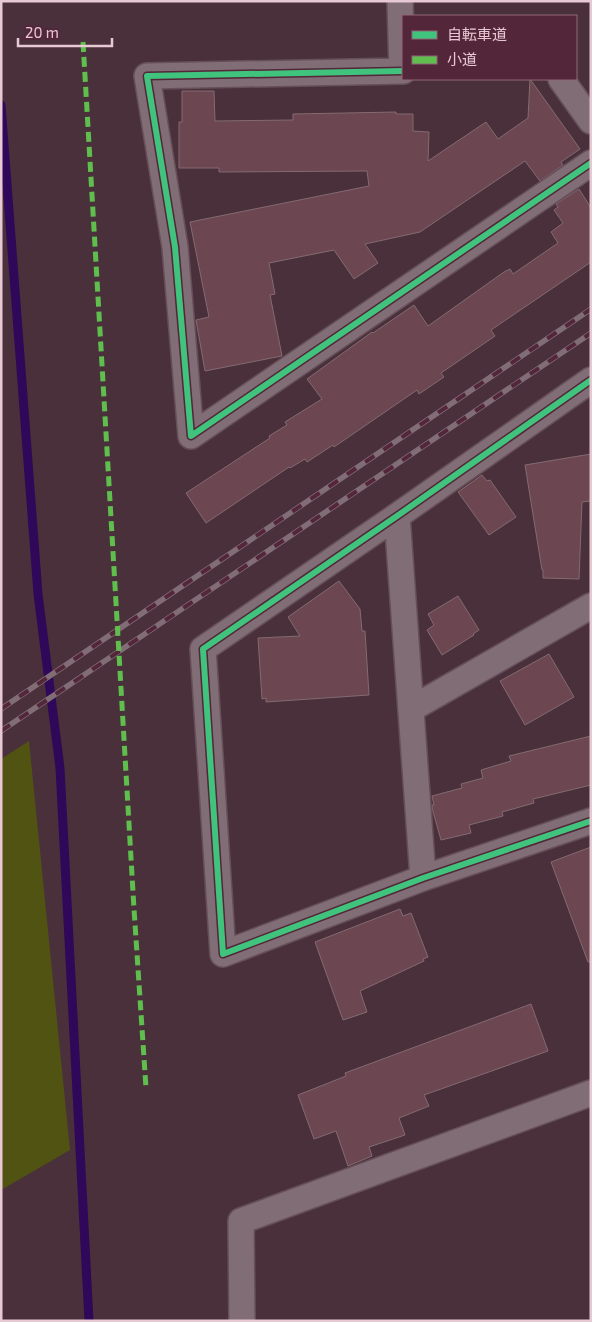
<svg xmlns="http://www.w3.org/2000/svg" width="592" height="1322" font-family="'Exo 2','Noto Sans JP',sans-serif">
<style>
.green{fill:#505311}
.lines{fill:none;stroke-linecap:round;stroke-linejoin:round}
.stream{stroke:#2f0859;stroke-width:9}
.building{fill:#6c4651;stroke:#826b71}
.street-casing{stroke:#664f58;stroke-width:28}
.street{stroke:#816d75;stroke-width:25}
.rail-casing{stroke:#816d76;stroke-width:5.5}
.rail{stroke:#542639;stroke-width:4;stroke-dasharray:11;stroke-linecap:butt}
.quiet{stroke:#5fbe4e;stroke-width:5;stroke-dasharray:10 5;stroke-linecap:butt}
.cycleway-casing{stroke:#542639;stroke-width:9}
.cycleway{stroke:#40c37c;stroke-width:6}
</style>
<rect width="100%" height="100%" fill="#4a303b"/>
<path class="green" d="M29 741 70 1150 1 1190V759Z"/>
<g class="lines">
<path class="stream" d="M1 105 38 594 60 768 89 1321"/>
</g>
<path class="building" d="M530 79 580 149 561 162 563 165 540 181 525 161 420 232 365 244 378 263 354 279 334 250 269 263 275 294 270 295 282 356 205 371 196 320 209 317 190 222 369 186 367 171 219 172V168H179V122H182V91H214L215 121 293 120V114L396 112V114H413V131L429 132 428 161 486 122 498 139 528 118Z
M579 189 591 208V262L491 330 495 336 441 373 444 377 419 394 417 390 334 447 333 445 307 462 305 459 290 468 289 467 206 523 186 493 270 438 269 436 287 425 285 422 322 399 307 379 372 332 373 333 414 305 428 326 504 272 510 269 513 274 558 243 551 232 563 223 554 210 558 207 556 204Z
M591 454V501L582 502 579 579 543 578V570H542L525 465Z
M482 475 487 481 490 480 516 517 489 535 458 492Z
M339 581 360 609 362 631H365L369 695 266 702V698L262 699 258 638 300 636 288 617Z
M458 596 479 630 473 634 474 635 442 655 427 630 434 625 428 614Z
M549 654 574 697 525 725 500 681Z
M591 736V785L533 799 534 803 502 812 503 816 469 825 471 833 441 840 432 808V805H434L432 796 462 788 461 784 483 778 481 770 511 761 509 756Z
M591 847V962H588L551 862Z
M400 909 403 916 411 913 428 957 423 959 424 961 360 991 367 1012 343 1020 315 942Z
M531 1004 548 1051 424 1095 429 1106 399 1118 405 1135 369 1147 372 1156 348 1166 336 1131 314 1139 298 1095 346 1076 345 1073Z"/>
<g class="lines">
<defs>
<path id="street" d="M400 1 402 71
M403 71 147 76 175 247 191 436 591 163
M561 79 591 121
M591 380 397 516 203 649 223 954 423 878 591 821
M397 516 423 878
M411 709 591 606
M242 1321 241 1221 591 1093"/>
</defs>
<use href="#street" class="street-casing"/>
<use href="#street" class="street"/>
<defs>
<path id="rail" d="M1 709 591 309
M1 731 591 333"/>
</defs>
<use href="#rail" class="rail-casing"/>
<use href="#rail" class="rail"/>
<path class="quiet" d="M83 42 134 909 146 1088"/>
<defs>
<path id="cycleway" d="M403 71 147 76 175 247 191 436 591 163
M591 380 397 516 203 649 223 954 423 878 591 821"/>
</defs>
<use href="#cycleway" class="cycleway-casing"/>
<use href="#cycleway" class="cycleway"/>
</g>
<rect width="592" height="1322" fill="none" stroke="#e7c9d3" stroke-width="5"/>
<rect x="402" y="15" width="175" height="65" fill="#542639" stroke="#8f6777"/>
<rect x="412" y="31" width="25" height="8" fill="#40c37c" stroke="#8f6777"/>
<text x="447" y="40" font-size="15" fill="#e7c9d3">自転車道</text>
<rect x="412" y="56" width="25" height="8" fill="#5fbe4e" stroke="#8f6777"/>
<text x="447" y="65" font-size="15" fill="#e7c9d3">小道</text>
<path d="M18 38v8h94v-8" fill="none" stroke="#e7c9d3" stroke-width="2.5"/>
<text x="25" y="38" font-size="15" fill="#e7c9d3" stroke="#542639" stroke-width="4" paint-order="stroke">20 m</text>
</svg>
